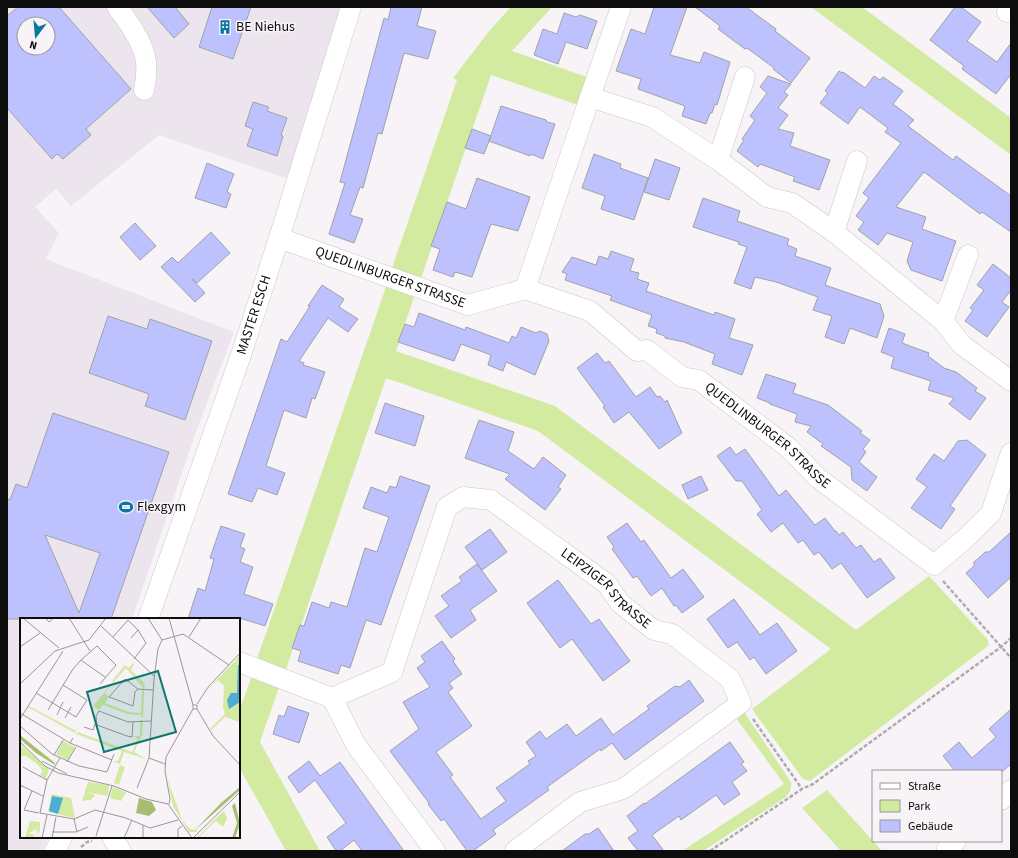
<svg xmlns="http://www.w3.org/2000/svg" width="1018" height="858" font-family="'Source Sans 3',sans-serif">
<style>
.built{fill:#ede5ee;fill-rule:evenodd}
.green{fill:#d3eaa1}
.building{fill:#bdc2fe;stroke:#a1a2a6;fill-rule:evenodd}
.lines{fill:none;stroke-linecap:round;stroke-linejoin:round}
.minor-casing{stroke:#cbc7cb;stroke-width:21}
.path{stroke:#aeabae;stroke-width:2.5;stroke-dasharray:4 2;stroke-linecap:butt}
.minor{stroke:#fff;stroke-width:20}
.labels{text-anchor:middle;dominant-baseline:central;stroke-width:3;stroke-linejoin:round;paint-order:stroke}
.poi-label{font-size:14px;fill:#0e0d0e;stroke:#f7f3f7;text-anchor:start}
.street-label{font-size:14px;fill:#0e0d0e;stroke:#f7f3f7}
.inset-river{fill:none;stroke:#4fadd5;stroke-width:2}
.inset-road{fill:none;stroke:#9a979a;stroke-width:1}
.view{fill:#0f766e;fill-opacity:0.15;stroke:#0f766e;stroke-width:2}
.inset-edge{fill:none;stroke:#0e0d0e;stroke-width:2}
</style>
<rect width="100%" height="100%" fill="#f7f3f7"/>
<path class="built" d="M7 7H341L288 179 159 135 71 206 56 189 35 207 59 233 46 259 234 332 196 432 132 619H21V837H49L42 851H7ZM24 24H48V48H24Z"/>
<path class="green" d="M511 7H552L512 51 587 77 578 105 491 75 420 281 391 271 457 80 453 78 490 30Z
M811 7H862L1011 118V155Z
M386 287 414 297 396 351 555 406 856 630 929 576 988 640 989 645 810 781 803 779 752 709 831 649 538 431 386 378 285 672 256 662Z
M251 678 279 687 260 742 320 851H286L239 767V712Z
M744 712 791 782C792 789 790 792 786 797L703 851H682L784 784 736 718Z
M827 790 882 851H841L802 808Z"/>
<path class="building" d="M18 7H59L131 89 86 129 91 135 63 159 57 154 52 159 7 108V16ZM24 24H48V48H24Z
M147 7H175L189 24 174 38Z
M212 7H251L233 59 199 47Z
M391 7H422L417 26 436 31 428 59 404 53 382 134 378 133 363 188 360 187 350 215 363 219 354 243 329 234 345 183 340 182 357 119 384 18 388 20Z
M654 7H687L670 55 700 63 704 52 730 62 717 105 715 104 712 113H710L706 124 682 116 685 106 638 89 641 79 616 71 631 29 645 34Z
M695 7H746L776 29 775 31 810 58 791 83 773 69 774 68 747 48 745 49 718 29 720 26Z
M955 7H961L981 22 967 41 997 62 1011 43V74L996 94 962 69 964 66 930 40Z
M564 13 576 17 580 15 597 21 587 49 566 42 558 64 534 55 543 29 557 34Z
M839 71 842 73 843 72 865 88 874 76 880 80 883 77 903 91 893 104 914 120 908 126 953 160 956 156 1011 196V232L982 212 980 214 924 172 896 207 926 217 922 229 956 241 942 281 911 270 907 261 913 242 887 233 878 245 858 230 864 222 856 216 869 198 863 193 901 143 885 132 888 128 860 107 848 124 820 103 828 93 825 91Z
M768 76 791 84 784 92 788 95 778 108 788 115 778 129 794 133 790 146 830 160 819 190 793 181 795 177 760 164 758 167 737 151 744 140 742 139 755 120 750 116 767 93 760 87Z
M253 102 269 107 267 111 287 118 281 135 283 136 277 156 247 146 253 129 245 126Z
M501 106 546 120 547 122 555 124 543 159 531 154 530 156 489 141Z
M472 129 491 136 484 154 465 148Z
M594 154 621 164 620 168 648 178 634 220 601 209 605 196 582 188Z
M655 159 680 168 669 200 644 192Z
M207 163 234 174 227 192 231 194 226 208 195 198Z
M477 178 530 197 518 231 491 224 472 277 455 272 453 277 433 270 440 249 431 246 447 202 466 209Z
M703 198 740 211 737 221 789 239 787 245 797 249 795 256 831 268 825 285 880 304 884 316 877 338 850 328 844 344 825 337 832 316 813 310 818 297 776 282 755 277 751 289 734 283 747 247 738 244 739 242 693 227Z
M135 223 156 246 140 260 120 237Z
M211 232 230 253 197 283 192 279 205 293 195 302 161 267 172 257 178 263Z
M611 251 634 259 630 271 639 273 637 279 649 283 646 291 714 315 715 312 735 319 729 338 753 345 742 375 712 364 715 354 684 342 665 338V336L656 333 657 329 648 326 652 315 610 300 612 296 565 280 567 274 562 272 572 257 596 265 599 256 608 259Z
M993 264 1011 278V290L1002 302 1009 307 987 337 965 321 973 310 970 308 984 290 977 285Z
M322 285 344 299 339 307 358 319 348 332 328 318 299 361 304 363 303 365 325 372 315 399 312 398 306 418 284 410 266 466 285 473 277 495 258 488 252 502 228 494 281 339 287 342 310 306H308Z
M419 313 465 330 466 327 509 343 512 336 516 338 521 327 536 333 540 331 547 334 549 341 535 375 506 362 503 371 488 365 491 355 461 344 454 361 398 342 405 324 414 327Z
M108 316 147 329 150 319 212 341 185 420 145 406 149 394 89 373Z
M889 328 905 334 902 343 929 353 928 356 944 368 956 372 977 388 975 391 986 398 970 420 949 404 954 398 928 390 931 381 891 368 894 357 881 352Z
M597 353 605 363 609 361 636 397 650 387 657 397 660 396 665 402 667 400 682 433 659 449 644 430 629 412 614 423 603 407 605 406 577 368Z
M766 374 796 384 793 393 828 405 862 431 860 433 870 440 863 449 866 452 859 462 877 477 867 491 852 480 851 467 821 446 823 444 807 432 811 426 795 422 797 414 770 404V403L757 398Z
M385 403 424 416 415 446 375 433Z
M53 413 169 452 111 619H7V499L10 500 16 484 27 488ZM45 535 100 553 79 613Z
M479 420 514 432 508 451 534 469 543 457 566 475 558 487 561 489 545 510 505 479 510 474 465 458Z
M967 440 986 455 950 506 955 509 941 529 911 508 927 487 916 479 934 454 944 461 958 441Z
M730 447 736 455 745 449 779 496 786 490 815 525 825 518 835 531H836L839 535 843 532 856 548 861 545 874 562 880 558 895 578 867 598 841 563 832 569 819 552 814 555 803 540 798 543 783 523 771 532 757 514 762 510 742 481H736L717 456Z
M400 476 430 486 381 625 366 620 350 668 341 665 338 674 298 661 301 651 292 648 300 625 304 626 312 602 329 608 331 602 347 607 365 548 377 552 389 517 363 508 371 487 387 493 390 486 396 488Z
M701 476 708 490 688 499 682 485Z
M627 523 641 542 644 540 671 578 683 569 704 597 682 613 676 605 674 606 662 588 651 596 637 576 633 578 612 549 614 547 607 537Z
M221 526 245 534 240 547 245 549 240 562 253 567 244 594 273 604 265 626 243 619H188L198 588 205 591 214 559 210 558Z
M490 529 507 552 482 570 465 547Z
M1011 532V577L988 598 966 573 974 566V562L980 557 985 552H989Z
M477 564 497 591 470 610 476 620 451 638 435 616 449 606 441 596 462 581 459 577Z
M558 580 591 624 599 619 630 661 603 681 572 639 560 648 527 603Z
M734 599 760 635 777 623 797 651 766 674 754 657 750 660 737 642 728 648 707 619Z
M442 641 455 659 453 661 462 674 449 683 453 688 448 692 472 726 436 752 453 775 450 777 481 819 506 801 496 788 530 764 528 761 536 756 526 742 540 731 546 739 567 724 576 736 601 718 613 735 649 709 647 706 675 686 680 687 689 680 704 701 625 760 612 743 601 751 600 749 547 787 549 790 493 830 496 834 473 851H467L444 819 441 821 428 804 429 803 390 751 419 729 403 702 430 687 417 668 425 662 421 656Z
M288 706 309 713 299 743 273 734 279 715 284 717Z
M1011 709V764L1003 771H955L943 756 959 742 972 758 996 737 989 729Z
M730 742 744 762 741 764 747 771 732 782 740 794 724 805 716 795 681 820 679 816 652 835 664 851H638L628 838 638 831 627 816 644 803 645 804Z
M309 761 320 776 340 762 404 851H362L354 840 340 851H336L327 837 346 823 315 780 299 793 288 777Z
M598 828 614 851H562L585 834H589Z"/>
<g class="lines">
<defs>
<g id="minor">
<path d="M117 7C128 21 144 44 146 62 147 71 146 80 144 90"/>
<path d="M1007 12 1011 7"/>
<path d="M590 97 621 7"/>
<path d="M718 160 745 77"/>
<path d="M834 232 857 161"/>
<path id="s1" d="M279 238 468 305 525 289 590 311 637 351 647 350 682 377 699 380 789 448 818 478 934 565 966 538 991 513 1011 453"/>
<path d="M525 289 590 97 652 117 718 160 767 197 792 203 834 232 943 321 962 345 1011 381"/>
<path d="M943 321 968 255"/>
<path id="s2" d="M148 619 242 352 279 238 351 7"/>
<path d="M239 662 332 698 356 745 435 851"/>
<path id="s3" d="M332 698 392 672 447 507 463 497 491 500 607 584 620 603 654 630 672 634 730 679 741 703 623 789 580 802 515 851"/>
<path d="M1001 800 1011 790"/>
<path d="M112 837 121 851"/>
<path d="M947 849 956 841"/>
<path d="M55 851 62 837"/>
</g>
</defs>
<use href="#minor" class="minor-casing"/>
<path class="path" d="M943 581 1011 658
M753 719 802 789
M81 847 87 842 92 841
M710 851 802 789 813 784 1001 647 1011 638"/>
<use href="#minor" class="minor"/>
</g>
<defs>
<symbol id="building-bare" viewBox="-9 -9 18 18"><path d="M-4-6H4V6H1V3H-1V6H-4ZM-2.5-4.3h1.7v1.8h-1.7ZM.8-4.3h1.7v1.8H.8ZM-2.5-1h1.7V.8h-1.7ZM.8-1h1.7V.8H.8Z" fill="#0977a1" stroke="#f7f3f7" stroke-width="2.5" paint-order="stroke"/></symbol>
<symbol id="stadium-bare" viewBox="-9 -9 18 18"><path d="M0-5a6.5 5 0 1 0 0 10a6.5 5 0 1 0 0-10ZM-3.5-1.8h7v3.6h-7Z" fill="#0977a1" stroke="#f7f3f7" stroke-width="2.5" paint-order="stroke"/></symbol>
</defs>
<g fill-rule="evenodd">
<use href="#building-bare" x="215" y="17" width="20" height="20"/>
<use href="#stadium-bare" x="116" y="497" width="20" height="20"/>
</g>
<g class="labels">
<g class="poi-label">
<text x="236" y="27">BE Niehus</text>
<text x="137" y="507">Flexgym</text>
</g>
<g class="street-label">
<text stroke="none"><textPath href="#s1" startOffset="118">QUEDLINBURGER STRASSE</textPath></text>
<text stroke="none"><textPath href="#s2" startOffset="322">MASTER ESCH</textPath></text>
<text stroke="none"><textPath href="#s1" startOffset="550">QUEDLINBURGER STRASSE</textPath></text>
<text stroke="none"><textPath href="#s3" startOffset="432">LEIPZIGER STRASSE</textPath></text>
</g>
</g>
<g transform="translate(20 618)">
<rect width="220" height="220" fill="#f7f3f7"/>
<path d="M220 36V104L205 99 191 112 198 123 190 111 205 96 203 90 204 68 198 62 188 71 214 44H217L215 43ZM115 43 111 52 125 66 124 71 106 50 85 74 89 79 84 74 93 64 86 59 92 63 105 47 109 50ZM122 72H124L123 101 121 97 108 96 83 87 79 92 73 88 84 75 89 79 85 85 109 94 121 95ZM9 88 56 113 72 89 55 115 8 89ZM120 102H123L122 117 114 134 126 141 104 134 100 146 93 143H98L102 133 56 116 58 114 112 134 118 121 113 118H120ZM43 123 55 129 48 142 36 136ZM0 126 29 151 26 161 20 157 23 153 17 146 6 138H0ZM100 147 105 149 99 167 94 165ZM147 160 162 202 170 211 178 212 176 214H169L153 188ZM68 164 89 167 88 178 67 174 75 177 71 182 62 183ZM93 169 106 174 101 183 90 180ZM32 176 51 180 55 200 28 194ZM220 180 204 193 207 200 203 209 196 203 178 220V216L179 218 198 198ZM10 203 20 204V213L17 220 19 212 15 217 18 205 16 211 8 216H13L15 220H5Z" fill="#d3eaa1"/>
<path d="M0 117 35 145V147L16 135 0 121ZM220 169V172L174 213 201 185ZM119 180 132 184 136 192 129 198 116 195ZM215 185 220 206 215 220H212L217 205 212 188Z" fill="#a6be70"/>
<path d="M211 75H220V84L209 91 207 82ZM32 178 43 180 38 196 29 193Z" fill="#4fadd5"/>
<path class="inset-river" d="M218 75 219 47"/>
<path class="inset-road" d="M3 0 39 30M25 0 29 4 34 0M49 0 70 33M128 0 142 22M149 0 173 87M81 8 134 58M93 19 108 2 118 12M169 19 181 0M111 20 118 12 126 25 114 41M0 29 20 15M0 66 35 33 69 22 86 0M80 66 96 47 77 28 61 42 85 59M118 71 115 74 113 88 89 79 105 61 118 71 133 72M16 75 56 99 67 82 43 67M177 86 189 68 220 35M177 91H173V87H177V91L193 118 220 147M28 92 53 51 61 42M0 95 50 125M37 97 43 84M45 100 51 89M0 101 43 33M113 104 112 119 107 118 77 107 76 98 79 93 108 104 131 103M0 108 32 136 59 148 87 154 94 136M64 109 73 112 75 106M53 120 50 125 92 142M0 124 25 148 38 155 94 168 126 181 148 186 172 220M34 137 43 122M40 140 27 162 20 195 54 201 75 192 106 200 130 210 158 202M129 140 145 146M22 143 47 156M47 144 56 129M3 149 27 162M0 167 23 178M117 170 129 140 134 61 138 31 142 22 163 16 209 47M12 173 4 192 19 195M149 186 150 181 145 153 146 139 173 91M54 201 57 214M32 214H56L68 209M76 218 92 168M22 220 27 197M32 220 36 199M104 220 112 202M123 220V207M158 220V211L162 208M173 220 220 174"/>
<path class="view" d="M138 53 156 114 84 134 67 74Z"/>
<rect width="220" height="220" class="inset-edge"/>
</g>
<rect width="1018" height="858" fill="none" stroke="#0e0d0e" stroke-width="16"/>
<rect x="872" y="770" width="130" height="72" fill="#f7f3f7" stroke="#9a979a"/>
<rect x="880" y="783" width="20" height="6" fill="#ffffff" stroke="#9a979a"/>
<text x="908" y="790" font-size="12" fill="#0e0d0e">Straße</text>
<rect x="880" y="800" width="20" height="12" fill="#d3eaa1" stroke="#9a979a"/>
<text x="908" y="810" font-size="12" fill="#0e0d0e">Park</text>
<rect x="880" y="820" width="20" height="12" fill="#bdc2fe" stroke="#9a979a"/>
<text x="908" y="830" font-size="12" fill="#0e0d0e">Gebäude</text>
<g transform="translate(36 36) rotate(196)"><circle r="19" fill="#f7f3f7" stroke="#9a979a"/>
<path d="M0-3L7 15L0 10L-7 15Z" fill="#0977a1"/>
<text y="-6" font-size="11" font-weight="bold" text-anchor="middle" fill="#0e0d0e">N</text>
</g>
</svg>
